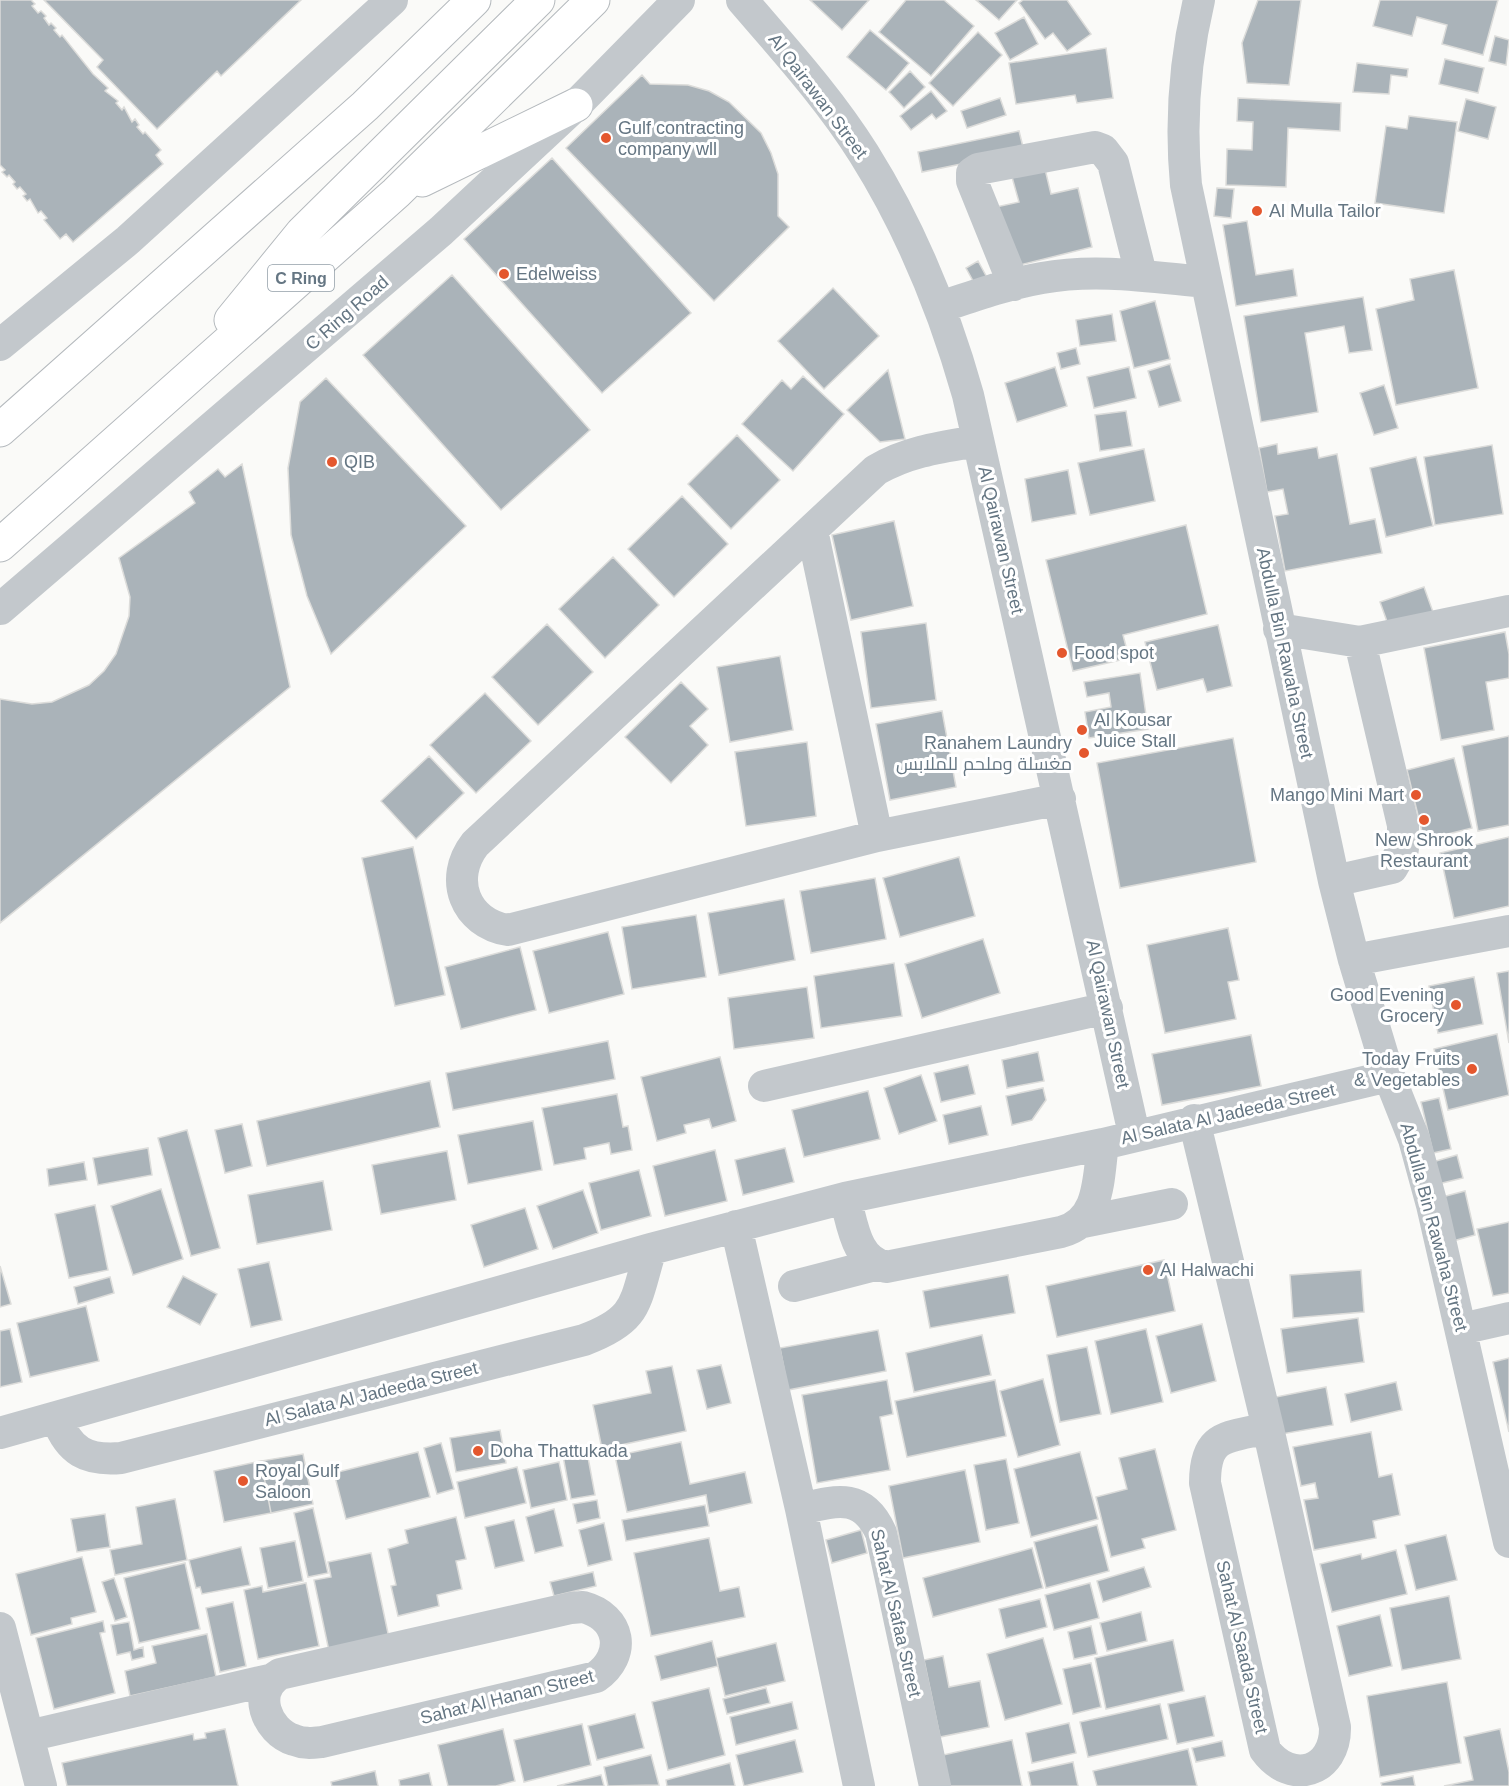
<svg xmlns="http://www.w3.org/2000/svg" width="1509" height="1786" font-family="Helvetica,Cairo,sans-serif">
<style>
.building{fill:#aab3b9;stroke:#dcdcda;stroke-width:1.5}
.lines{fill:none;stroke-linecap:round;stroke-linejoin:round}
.trunk-casing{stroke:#b4b9bd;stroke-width:35}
.minor{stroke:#c3c8cc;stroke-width:32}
.trunk{stroke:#fff;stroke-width:33}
.poi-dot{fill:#e4572e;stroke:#fff;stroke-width:2}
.labels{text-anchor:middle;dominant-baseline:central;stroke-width:6;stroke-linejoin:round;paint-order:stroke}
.shield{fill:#fff;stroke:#939fa8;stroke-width:1.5}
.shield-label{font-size:16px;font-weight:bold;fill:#657683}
.street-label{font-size:18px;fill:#657683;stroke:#fff}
.poi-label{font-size:18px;fill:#657683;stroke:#fff;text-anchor:start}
</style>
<rect width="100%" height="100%" fill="#fafaf8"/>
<path class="building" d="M0 0H31L35 4 32 6 38 13 41 11 46 16 44 18 49 25 51 23 56 28 54 30 60 37 62 35 93 74 108 88 105 91 118 101 116 103 122 110 124 107 132 122 135 119 139 125 137 127 143 134 145 132 161 150 156 155 163 164 73 242 66 234 60 239 44 220 47 218 41 211 38 213 30 199 27 201 23 196 26 194 20 187 17 189 13 184 15 182 9 175 7 177 2 172 5 170 0 165Z
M44 0H301L221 76 217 71 157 129 97 67 103 60Z
M810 0H869L842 30Z
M906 0H944L974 26 931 76 879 32Z
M976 0H1017L999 20Z
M1023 0H1067L1091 34 1067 51 1053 33 1045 39 1019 3Z
M1258 0H1301L1289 85 1247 83 1242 43Z
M1380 0H1498L1483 55 1442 44 1447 25 1417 17 1412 36 1373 26Z
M1024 17 1038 44 1010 60 995 33Z
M870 30 909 63 886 90 847 57Z
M978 32 1002 55 953 106 929 83Z
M1495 36 1509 40 1506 65 1489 61Z
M1106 48 1113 98 1077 103 1075 95 1016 104 1009 63Z
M1445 59 1484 68 1478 93 1439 84Z
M1357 63 1408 69 1407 77 1391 75 1389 94 1353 92Z
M910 71 925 87 904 108 889 92Z
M642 75 650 84 688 85 709 91 729 102 761 133 771 153 778 174V216L789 227 714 301 566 148Z
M931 91 947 111 936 119 932 114 911 130 900 116Z
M1000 98 1006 115 967 128 961 111Z
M1238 98 1341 103 1340 131 1288 128 1286 187 1226 185 1227 149 1252 150 1253 122 1237 121Z
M1466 99 1496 107 1488 139 1458 131Z
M1409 116 1457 122 1444 213 1375 203 1386 126 1407 129Z
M1019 131 1024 151 922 172 918 152Z
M552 158 691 313 602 393 464 239Z
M1045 169 1051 194 1078 188 1092 247 1016 266 996 207 1019 202 1012 177Z
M1217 188 1234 189 1231 218 1214 216Z
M1247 221 1256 275 1293 269 1297 296 1236 306 1223 225Z
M978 261 990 283 978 290 966 268Z
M1454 270 1478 388 1396 405 1376 309 1414 300 1410 279Z
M452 275 590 430 501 510 363 355Z
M833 288 879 336 824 389 778 341Z
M1363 297 1372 350 1349 353 1344 326 1305 333 1318 412 1261 422 1244 316Z
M1155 301 1170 359 1134 368 1120 311Z
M1112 314 1116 341 1080 346 1076 320Z
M1076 348 1080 364 1061 369 1057 353Z
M1170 364 1181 401 1159 407 1148 371Z
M1055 367 1067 406 1017 422 1005 383Z
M1129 367 1136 398 1094 408 1087 377Z
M888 370 905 439 880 442 847 410Z
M803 376 844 414 793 471 742 424 782 380 791 389Z
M326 378 466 526 331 654 307 596 291 535 288 468 300 402Z
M1384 385 1398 428 1374 435 1360 393Z
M1126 411 1132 446 1100 451 1095 415Z
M737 435 780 480 731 529 688 484Z
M1277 444 1278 454 1317 447 1319 458 1337 454 1350 524 1375 519 1382 553 1285 571 1275 516 1288 514 1283 489 1267 492 1259 448Z
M1492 445 1503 514 1435 525 1424 457Z
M1144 449 1155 501 1090 515 1078 463Z
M1416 457 1433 526 1386 537 1370 468Z
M242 464 290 687 0 923V699L32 704 52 702 89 685 104 671 116 654 129 616 130 597 119 558 195 503 189 492 218 469 225 477Z
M1068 470 1076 514 1032 522 1025 479Z
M682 496 728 544 674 597 628 549Z
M894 521 913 606 851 620 832 535Z
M1186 525 1207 614 1123 635 1129 658 1073 671 1046 560Z
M613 557 659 605 605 658 559 609Z
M1424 587 1433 612 1389 627 1380 602Z
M926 623 936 700 871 708 861 632Z
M547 624 593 672 538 725 492 677Z
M1218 625 1232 686 1207 692 1203 679 1157 690 1145 642Z
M1505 632 1509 654V678L1486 682 1494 730 1441 740 1424 648Z
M780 656 793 730 730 742 717 667Z
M1140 673 1148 729 1089 738 1085 712 1111 707 1109 693 1087 697 1084 682Z
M681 682 708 709 690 726 708 745 671 783 625 737Z
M485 693 531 741 476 793 430 745Z
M942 711 956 787 890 800 876 724Z
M1509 736V825L1478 831 1462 746Z
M1233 738 1256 862 1120 888 1097 763Z
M807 742 816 816 746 826 735 752Z
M429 756 464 793 416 839 381 801Z
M1454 758 1472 828 1424 840 1407 770Z
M1509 837V906L1454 918 1440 853Z
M413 847 445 995 395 1006 362 858Z
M959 857 975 916 900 937 883 878Z
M875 878 886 939 811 953 800 891Z
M784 899 795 960 719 975 708 913Z
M696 915 706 977 632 989 622 927Z
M1228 928 1239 980 1228 982 1236 1019 1165 1033 1147 945Z
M608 932 624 994 549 1013 533 951Z
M983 939 1000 993 922 1018 905 964Z
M520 947 536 1010 461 1029 445 967Z
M894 963 902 1016 821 1028 814 976Z
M1509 971V1043L1497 973Z
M1474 977 1483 1024 1438 1033 1429 986Z
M807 987 814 1038 734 1049 728 998Z
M1497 1034 1509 1095 1448 1110 1434 1049Z
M1251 1035 1261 1086 1162 1105 1152 1054Z
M608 1041 615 1079 453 1110 446 1073Z
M1038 1052 1044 1081 1007 1088 1002 1060Z
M720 1057 736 1121 712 1128 709 1119 684 1125 686 1133 657 1141 641 1077Z
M968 1065 975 1094 941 1102 934 1073Z
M921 1075 937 1121 899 1134 884 1088Z
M430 1081 440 1127 267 1166 257 1121Z
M1043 1088 1046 1100 1032 1120 1012 1125 1006 1096Z
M868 1091 880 1139 804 1157 792 1110Z
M617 1094 623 1127 628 1126 632 1150 611 1154 609 1143 584 1148 586 1159 554 1165 542 1108Z
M1439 1098 1451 1149 1433 1153 1421 1102Z
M981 1106 988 1135 949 1144 943 1115Z
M533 1121 542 1170 468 1184 458 1135Z
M242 1124 252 1166 225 1173 215 1130Z
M187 1130 220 1248 191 1256 158 1138Z
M148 1148 152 1175 98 1185 93 1158Z
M785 1148 794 1182 743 1195 735 1160Z
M715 1150 727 1201 665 1216 653 1166Z
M447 1151 456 1200 381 1214 372 1165Z
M1457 1155 1463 1178 1434 1185 1429 1163Z
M84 1162 87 1180 49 1186 47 1169Z
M639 1170 651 1216 601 1230 589 1183Z
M323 1181 332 1230 257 1244 248 1195Z
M161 1189 183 1259 133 1275 111 1206Z
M583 1190 598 1233 553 1249 537 1206Z
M1465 1191 1475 1235 1453 1241 1442 1197Z
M95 1205 108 1270 69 1278 55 1214Z
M525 1208 538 1249 484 1267 471 1225Z
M1509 1222V1293L1493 1296 1477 1229Z
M1164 1260 1175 1311 1057 1337 1046 1286Z
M269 1262 282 1320 251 1327 238 1269Z
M0 1266 11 1304 0 1307Z
M1361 1270 1364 1312 1293 1318 1290 1275Z
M1008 1275 1015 1313 930 1328 923 1291Z
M183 1276 217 1294 200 1325 167 1307Z
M110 1277 114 1293 78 1304 74 1287Z
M86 1306 99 1361 30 1377 17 1323Z
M1358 1318 1364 1362 1287 1373 1281 1329Z
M1202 1324 1216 1381 1171 1393 1156 1336Z
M10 1329 22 1382 0 1387V1331Z
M1146 1329 1163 1402 1111 1414 1095 1341Z
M878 1330 886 1371 788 1390 780 1348Z
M982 1335 991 1375 914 1392 906 1353Z
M1087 1347 1101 1414 1060 1422 1047 1355Z
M1509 1358V1432L1493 1362Z
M721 1365 731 1403 707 1409 697 1370Z
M672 1366 686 1431 602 1449 593 1405 651 1393 646 1371Z
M1043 1379 1060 1445 1018 1457 1000 1391Z
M887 1380 893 1414 880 1417 890 1470 817 1483 802 1395Z
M995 1380 1006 1436 907 1457 895 1401Z
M1396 1382 1402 1410 1351 1422 1345 1394Z
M1326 1387 1333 1425 1282 1434 1276 1397Z
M500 1430 506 1463 456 1472 450 1438Z
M1371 1432 1379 1477 1392 1474 1400 1515 1373 1521 1376 1538 1314 1550 1304 1500 1318 1498 1315 1483 1301 1486 1293 1447Z
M681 1442 690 1484 745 1472 752 1503 709 1513 706 1495 627 1512 615 1456Z
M441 1443 454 1489 437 1494 424 1448Z
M1155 1449 1176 1530 1142 1539 1145 1548 1111 1557 1096 1497 1127 1489 1119 1458Z
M418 1452 430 1497 346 1519 334 1473Z
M587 1452 595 1495 571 1499 563 1456Z
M1080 1452 1098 1519 1031 1537 1014 1469Z
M303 1454 313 1504 271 1513 261 1461Z
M1006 1459 1019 1523 986 1530 974 1465Z
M261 1461 271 1513 224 1522 214 1471Z
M559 1462 567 1500 531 1508 523 1470Z
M517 1467 526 1503 465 1518 457 1482Z
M965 1470 980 1542 903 1558 889 1486Z
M175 1499 187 1560 115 1575 110 1550 142 1544 136 1507Z
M597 1500 600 1518 577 1523 573 1504Z
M705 1505 709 1526 626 1541 622 1520Z
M313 1508 328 1573 308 1577 294 1513Z
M554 1509 563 1546 535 1553 526 1517Z
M105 1514 110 1547 77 1552 71 1519Z
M456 1517 466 1559 456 1561 462 1589 437 1595 439 1606 398 1616 391 1586 396 1585 388 1549 408 1543 405 1530Z
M514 1520 524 1561 495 1568 485 1527Z
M604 1523 612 1560 588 1566 579 1530Z
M1097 1525 1109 1571 1046 1588 1034 1542Z
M861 1530 867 1553 832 1563 826 1540Z
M1446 1535 1457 1580 1416 1590 1405 1545Z
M709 1538 720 1591 739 1587 745 1617 651 1636 634 1553Z
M295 1541 303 1581 268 1588 260 1548Z
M241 1547 250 1585 202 1594 200 1587 196 1588 189 1560Z
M1032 1548 1043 1588 933 1617 923 1578Z
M1396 1550 1407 1594 1332 1612 1320 1564 1361 1554 1362 1559Z
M371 1553 389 1638 329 1651 314 1580 331 1577 328 1562Z
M82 1557 96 1612 71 1618 72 1624 31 1635 16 1574Z
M185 1563 200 1629 139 1643 124 1578Z
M1144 1567 1151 1587 1103 1602 1097 1581Z
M593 1572 596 1586 554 1596 550 1582Z
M114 1578 127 1617 115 1621 102 1582Z
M306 1583 319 1646 258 1659 244 1590 262 1586 263 1592Z
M1090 1583 1099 1618 1054 1630 1045 1595Z
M1449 1596 1461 1659 1402 1670 1390 1608Z
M1040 1599 1047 1627 1006 1638 999 1609Z
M233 1602 246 1666 220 1672 206 1608Z
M1141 1612 1147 1641 1107 1651 1100 1623Z
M1380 1615 1392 1666 1349 1676 1337 1626Z
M103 1621 105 1632 100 1633 115 1693 54 1709 36 1638Z
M129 1622 134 1650 143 1647 144 1657 132 1660 130 1652 117 1655 111 1625Z
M1091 1626 1097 1654 1074 1659 1068 1632Z
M207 1634 216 1677 130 1696 125 1671 156 1663 152 1646Z
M1043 1638 1062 1704 1005 1720 987 1654Z
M1173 1640 1184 1691 1106 1709 1095 1658Z
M712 1641 718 1666 661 1680 655 1656Z
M776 1643 785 1681 725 1696 716 1658Z
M943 1656 949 1687 980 1681 989 1727 940 1737 924 1660Z
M1091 1663 1101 1707 1073 1714 1063 1669Z
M1447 1682 1461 1763 1380 1777 1367 1696Z
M709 1688 725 1755 668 1770 652 1702Z
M766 1688 770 1703 727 1714 723 1699Z
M1205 1696 1214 1736 1177 1744 1168 1704Z
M792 1702 798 1729 736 1745 730 1717Z
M1160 1704 1168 1739 1088 1757 1080 1722Z
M635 1714 644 1748 597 1760 588 1726Z
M1069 1723 1076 1753 1032 1763 1026 1733Z
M582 1724 591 1765 524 1782 514 1740Z
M225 1729 238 1786H67L62 1763 193 1734 194 1740 206 1738 205 1733Z
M503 1729 515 1781 496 1786H448L438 1745Z
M1500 1729 1509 1772V1786H1444L1473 1780 1464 1737Z
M795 1740 803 1772 744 1786 736 1755Z
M1012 1740 1022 1786H950L943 1755Z
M1222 1741 1225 1756 1196 1762 1192 1748Z
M1188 1749 1197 1786H1097L1093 1771Z
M651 1755 659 1785 608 1786 604 1767Z
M1073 1762 1078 1786H1031L1028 1772Z
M730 1763 735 1786H667L666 1780Z
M375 1771 378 1786H332L331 1782Z
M429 1773 432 1786H400L399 1780Z
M601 1775 604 1786H557Z
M1413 1776 1415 1786H1382L1381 1783Z"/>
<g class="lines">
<defs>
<path id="trunk" d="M422 180 576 105
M231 320 302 233 538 0
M0 430 365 106 474 0
M0 545 396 193 593 0"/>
</defs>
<use href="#trunk" class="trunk-casing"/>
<path class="minor" d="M742 0C784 49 829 98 864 154 911 229 944 310 968 395L1134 1134
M1199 0C1184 63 1180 121 1186 185L1334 881 1354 960 1389 1076 1414 1139 1432 1205 1509 1542
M1014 285 972 181V173L978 169 1095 147 1103 150 1113 163 1141 274
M940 307C974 296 1007 284 1042 278 1096 268 1151 277 1206 282
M0 345 128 240 392 0
M978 441C942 447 909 451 876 470L475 844C448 879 465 923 508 930L877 836 1060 799
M812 530 877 836
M0 609 441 231 576 105 679 0
M1279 629 1360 642 1509 611
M1334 881 1392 868 1403 849V825L1360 642
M1354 960 1509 931
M764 1086 1107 1008
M1194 1120 1268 1428 1335 1727C1336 1772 1291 1786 1265 1750L1205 1483C1205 1433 1227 1438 1268 1428
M845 1198C853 1225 855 1260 886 1267L1061 1232C1101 1222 1098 1177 1103 1144
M1083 1222 1172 1204
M736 1226 801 1509
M794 1286 875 1265
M1461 1329 1509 1318
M57 1419C69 1451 86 1461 121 1458L584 1340C640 1319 634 1303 651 1249
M0 1433 651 1249 845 1198 1103 1144 1389 1076
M583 1607C621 1617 627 1655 596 1677L322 1742C312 1743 304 1744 294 1740 266 1731 251 1691 280 1674L571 1608Z
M0 1628 41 1786
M28 1736 269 1680
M859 1786 801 1509C838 1500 863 1493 881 1533L935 1786"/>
<use href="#trunk" class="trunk"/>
</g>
<g class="poi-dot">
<circle cx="606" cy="138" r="6"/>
<circle cx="1257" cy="211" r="6"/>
<circle cx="504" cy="274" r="6"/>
<circle cx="332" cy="462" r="6"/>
<circle cx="1062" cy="653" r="6"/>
<circle cx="1082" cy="730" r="6"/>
<circle cx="1084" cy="753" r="6"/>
<circle cx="1416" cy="795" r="6"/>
<circle cx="1424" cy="820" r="6"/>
<circle cx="1456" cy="1005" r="6"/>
<circle cx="1472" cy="1069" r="6"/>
<circle cx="1148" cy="1270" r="6"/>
<circle cx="478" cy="1451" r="6"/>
<circle cx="243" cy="1481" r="6"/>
</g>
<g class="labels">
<rect class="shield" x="268" y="265" width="66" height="26" rx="4.5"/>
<g class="shield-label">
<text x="301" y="278">C Ring</text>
</g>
<g class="street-label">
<text transform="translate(818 96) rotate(53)">Al Qairawan Street</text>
<text transform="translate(347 313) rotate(-41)">C Ring Road</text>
<text transform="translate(1001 540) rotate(77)">Al Qairawan Street</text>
<text transform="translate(1285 653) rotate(78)">Abdulla Bin Rawaha Street</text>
<text transform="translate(1108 1014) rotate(78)">Al Qairawan Street</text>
<text transform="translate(1228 1114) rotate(-13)">Al Salata Al Jadeeda Street</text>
<text transform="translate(1434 1227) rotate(75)">Abdulla Bin Rawaha Street</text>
<text transform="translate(371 1394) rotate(-14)">Al Salata Al Jadeeda Street</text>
<text transform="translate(896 1613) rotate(77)">Sahat Al Safaa Street</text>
<text transform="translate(1242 1647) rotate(77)">Sahat Al Saada Street</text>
<text transform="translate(507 1697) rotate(-14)">Sahat Al Hanan Street</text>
</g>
<g class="poi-label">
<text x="618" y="128">Gulf contracting<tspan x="618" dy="21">company wll</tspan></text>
<text x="1269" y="211">Al Mulla Tailor</text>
<text x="516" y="274">Edelweiss</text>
<text x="344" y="462">QIB</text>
<text x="1074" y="653">Food spot</text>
<text x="1094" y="720">Al Kousar<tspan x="1094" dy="21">Juice Stall</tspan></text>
<text x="1072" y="743" text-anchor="end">Ranahem Laundry<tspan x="1072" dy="21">مغسلة وملحم للملابس</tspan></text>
<text x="1404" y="795" text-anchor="end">Mango Mini Mart</text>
<text x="1424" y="840" text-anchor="middle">New Shrook<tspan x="1424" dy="21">Restaurant</tspan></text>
<text x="1444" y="995" text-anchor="end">Good Evening<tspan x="1444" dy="21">Grocery</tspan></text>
<text x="1460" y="1059" text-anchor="end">Today Fruits<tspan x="1460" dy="21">&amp; Vegetables</tspan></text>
<text x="1160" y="1270">Al Halwachi</text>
<text x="490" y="1451">Doha Thattukada</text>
<text x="255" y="1471">Royal Gulf<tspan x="255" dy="21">Saloon</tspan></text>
</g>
</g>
</svg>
